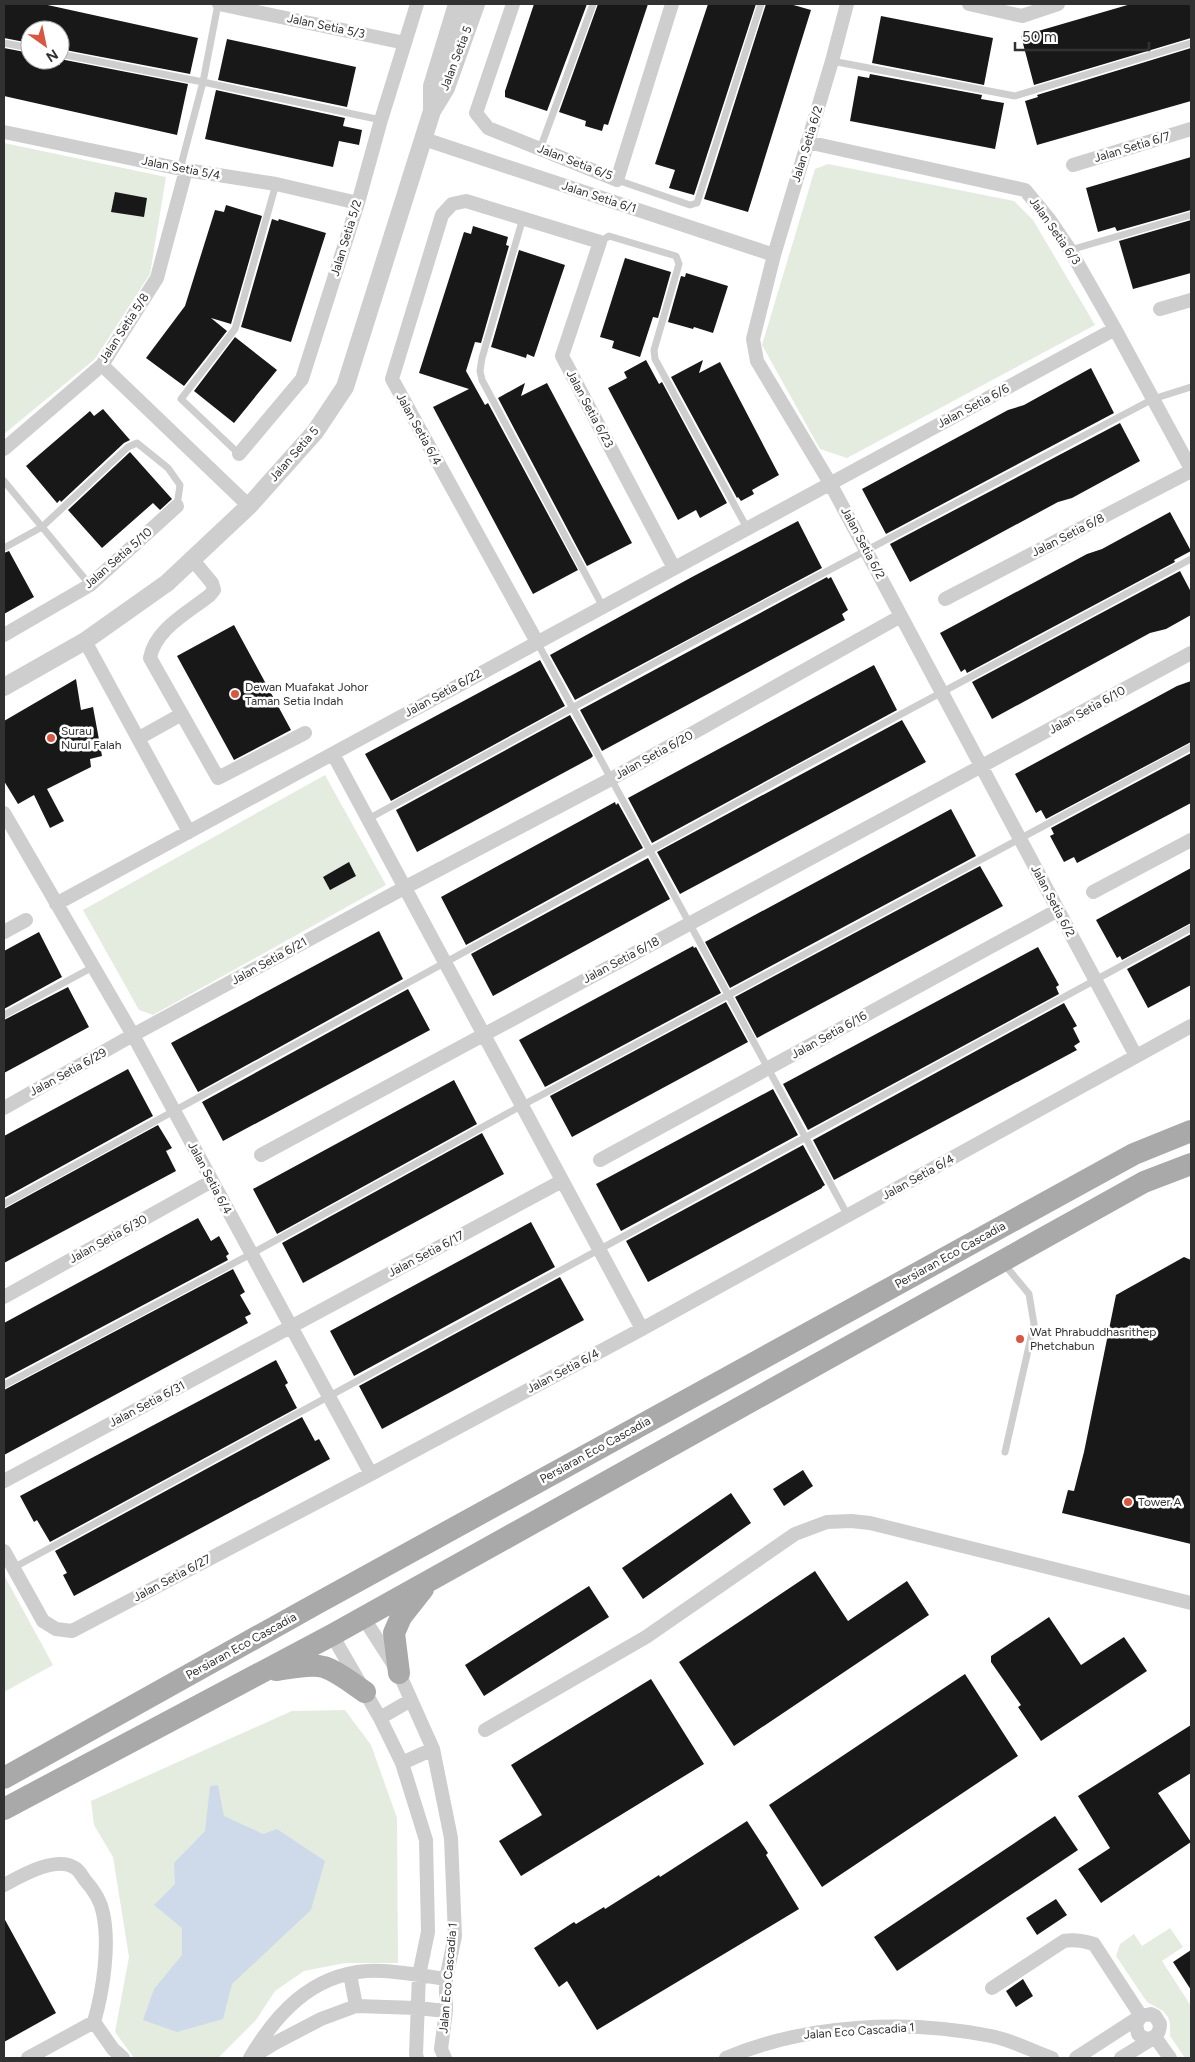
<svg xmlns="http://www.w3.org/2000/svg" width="1195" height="2062" font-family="Figtree,sans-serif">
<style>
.green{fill:#e4ece0}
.water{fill:#cedaea}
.building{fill:#181818}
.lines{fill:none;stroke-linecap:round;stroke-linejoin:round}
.service{stroke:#cecece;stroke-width:7}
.minor{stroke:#cecece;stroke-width:14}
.tertiary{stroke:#cecece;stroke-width:18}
.primary{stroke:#a9a9a9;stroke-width:22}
.poi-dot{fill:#d75743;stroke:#fff;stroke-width:2}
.labels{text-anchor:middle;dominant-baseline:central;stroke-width:5;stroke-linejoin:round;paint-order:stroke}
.street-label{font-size:12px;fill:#313131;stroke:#fff}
.poi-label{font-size:12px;fill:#313131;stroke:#fff;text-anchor:start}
</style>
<rect width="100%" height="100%" fill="#fff"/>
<path class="green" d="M4 143 166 177 150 274 95 359 4 434Z
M828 164 1014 201 1033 220 1095 325 847 458 820 449 762 345 815 169Z
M325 775 386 885 153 1015 139 1010 83 910Z
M4 1575 53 1665 4 1692Z
M345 1710 371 1745 397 1818 398 1963H345L304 1971 275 1991 256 2020 218 2058H134L115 2032 129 1957 113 1857 94 1825 91 1801 292 1711Z
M1170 1928 1183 1947 1162 1961 1191 2006V2058H1185L1170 2036V2023L1168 2017 1163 2011 1147 2002 1116 1956 1120 1944 1134 1934 1142 1946Z"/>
<path class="water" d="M218 1785 224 1816 263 1834 277 1829 325 1861 311 1910 232 1984 223 2019 177 2032 143 2020 154 1989 182 1955V1928L154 1905 175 1884 174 1863 205 1831 210 1786Z"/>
<path class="building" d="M4 4H43L198 38 190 74 60 49V30H30V43L4 38Z
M534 4H587L547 111 505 97V91Z
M598 4H648L608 125 604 124 602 131 585 126 586 121 559 112Z
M708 4H756L694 195 669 188 675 170 655 164Z
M766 4H790L811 10 748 212 704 199Z
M1131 4H1191V38L1034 85 1021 36Z
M881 16 993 38 984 85 872 63Z
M227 39 356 67 347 107 218 80Z
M4 48 30 53V60L60 65V59L188 84 177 135 4 96Z
M1191 48V101L1037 145 1025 101 1038 97 1037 95Z
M870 74 982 95 981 99 1004 103 995 149 850 121 858 76 869 78Z
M216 90 345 118 343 126 362 130 359 145 339 141 333 167 205 139Z
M1191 157V210L1117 231 1115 227 1098 232 1086 188Z
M115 192 147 198 144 217 111 212Z
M226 205 262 216 231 324 211 318 227 331 184 386 146 358 185 306 215 210 224 212Z
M272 219 278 221 279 219 326 233 291 342 241 327Z
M1191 220V273L1133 289 1119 241Z
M473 226 508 237 506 245 509 246 481 343 475 342 466 371 485 405 488 403 578 570 533 594 433 407 469 389 419 373 464 232 471 234Z
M519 250 565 265 534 357 527 354 526 358 491 347Z
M625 258 671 272 658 318 653 317 640 357 612 348 614 341 600 337Z
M686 273 728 286 713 333 694 327 693 329 668 322 681 276 685 277Z
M235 337 277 370 234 423 194 391Z
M646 360 659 384 662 382 727 503 700 518 696 510 678 520 608 388 627 378 624 372Z
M703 360 699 373 720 362 779 475 752 490 754 494 741 501 738 497 737 498 671 377Z
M1091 368 1114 413 886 534 862 489 1008 410 1024 405Z
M525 383 521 396 547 383 632 543 591 564 587 566 498 398Z
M103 409 130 440 124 443 61 502 60 500 57 503 26 466 90 411 94 416Z
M1120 423 1140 461 1072 498 1058 502 910 582 890 544Z
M130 452 172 499 160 510 153 503 102 548 68 510Z
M1170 512 1191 551 1174 560 1175 562 967 673 965 669 961 672 940 633 1087 554 1102 549Z
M798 521 822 568 575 700 550 655 692 577Z
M9 551 34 597 4 614V553Z
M1180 571 1191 592V615L1166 629 1150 633 992 719 972 682Z
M827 577 828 579 831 577 848 610 842 614 845 620 602 751 580 710Z
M234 625 291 730 234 760 177 656Z
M540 660 565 706 391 801 365 754Z
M874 665 897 710 652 843 628 798Z
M76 679 81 710 93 707 102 756 90 759 91 767 47 789 64 821 50 828 34 795 18 804 4 781V721Z
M1191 681V742L1046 819 1041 810 1036 813 1015 774 1177 686Z
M570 715 593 756 591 758 417 852 396 810Z
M902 720 926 762 680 894 657 852Z
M1191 753V803L1077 863 1074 857 1064 862 1050 836 1054 834 1051 828Z
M615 802 616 805 618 803 643 848 466 945 441 897Z
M951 809 976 856 730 988 705 942Z
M648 858 670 899 493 996 471 954Z
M349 862 356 876 330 890 323 877Z
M980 866 1003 906 757 1038 735 997Z
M1191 868V923L1122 960 1120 956 1117 958 1096 920Z
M379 931 403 979 198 1092 171 1043Z
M39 932 62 977 4 1009V951Z
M1191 934V985L1148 1008 1127 969Z
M693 946 694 948 696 947 721 993 545 1087 519 1040Z
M1038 947 1059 985 1056 987 1059 994 808 1130 783 1084Z
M68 987 89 1027 4 1073V1020Z
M408 989 430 1030 223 1141 202 1102Z
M726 1002 748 1042 572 1137 550 1096Z
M1064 1003 1077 1026 1073 1028 1080 1042 1074 1046 1077 1050 834 1180 813 1140Z
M128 1069 153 1116 4 1198V1136Z
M454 1080 477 1124 277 1234 253 1189Z
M773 1089 798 1135 621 1231 596 1184Z
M158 1125 172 1148 166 1151 176 1171 4 1263V1209Z
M482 1133 504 1174 303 1283 282 1243Z
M803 1145 825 1185 822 1187V1188L648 1282 626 1241Z
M198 1218 211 1241 219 1236 229 1254 226 1256 228 1260 4 1379V1323Z
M531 1222 555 1267 354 1376 330 1331Z
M1184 1257 1191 1260V1544L1062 1513 1068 1490 1074 1491 1084 1452 1116 1295Z
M233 1269 245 1292 240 1295 251 1314 245 1317 248 1323 4 1455V1390Z
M560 1277 584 1320 382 1429 359 1386Z
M276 1360 288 1383 285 1385 297 1408 50 1542 37 1520 34 1522 20 1496Z
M302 1417 315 1441 319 1439 330 1459 74 1596 63 1575 67 1573 55 1551Z
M803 1470 813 1486 784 1506 773 1489Z
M731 1493 751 1523 643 1599 622 1568Z
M815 1571 848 1621 907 1581 929 1615 734 1746 679 1662Z
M589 1586 609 1617 484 1696 465 1665Z
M1049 1617 1081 1665 1124 1637 1147 1671 1041 1741 1018 1707 1021 1705 991 1662V1656Z
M965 1674 1018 1756 822 1887 769 1805Z
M651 1679 704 1764 521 1876 499 1841 542 1815 511 1765Z
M1191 1725V1773L1158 1793 1191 1842 1101 1903 1078 1869 1110 1848 1078 1796Z
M1055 1816 1078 1850 897 1971 874 1937Z
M747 1821 768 1853 766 1855 799 1909 597 2030 567 1981 559 1987 534 1948 574 1922 576 1924 604 1907 605 1909 659 1875 660 1877Z
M1056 1899 1067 1915 1037 1935 1026 1918Z
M4 1918 56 2013 4 2042Z
M1191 1950V1990L1173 1962Z
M1023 1979 1033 1996 1016 2007 1006 1991Z"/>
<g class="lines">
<path class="service" d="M4 43 30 48
M60 54 203 82 381 120
M832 61 1015 96 1191 43
M540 149 593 4
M180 169 203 82 218 4
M617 180 690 205 697 203 761 4
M523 218 482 358 480 371 482 380 603 607
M600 242 609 236 676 256 679 264 654 350 655 359 747 528
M1070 250 1191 215
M239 454 181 399 235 329 276 184
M4 481 90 585
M4 548 42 527 128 447 137 443 168 468 180 485 177 506
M537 642 848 1216
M368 819 708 634 1153 399 1191 387
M4 1015 93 967
M4 1204 793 772 1191 559
M1004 1264 1029 1294 1034 1324 1005 1452
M4 1385 251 1254 521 1106 1191 747
M13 1568 1191 928"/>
<path class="minor" d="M219 4 405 43
M513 4 476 113 488 128 617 180 672 4
M847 4 832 61 774 255 753 339 757 361 830 483 1136 1056
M969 4 1022 16 1058 4
M4 132 186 170 276 184 358 203
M424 139 774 255
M807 142 1025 190 1049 219 1070 250 1115 329 1191 469
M1073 165 1191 129
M1160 309 1191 300
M102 365 249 506
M4 449 102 365 157 278 186 170
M239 454 302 379 358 203 381 120 417 4
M192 559 212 583 214 590 210 595C189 612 155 629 150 658L218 778 305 733
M945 599 1191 471
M4 635 90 585 177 506
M85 641 189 832
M537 642 392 379 442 215 452 204 466 201 600 242 562 356 674 568
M139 738 182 714
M333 754 642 1329
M4 813 133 1035 371 1474 642 1329 1191 1026
M1093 892 1191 840
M56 904 1115 329
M4 932 26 920
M4 1108 133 1035 404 888 611 779 901 616
M261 1155C570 985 882 823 1191 653
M600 1160 1058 910
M4 1297 212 1181
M4 1481 562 1181
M4 1551 43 1621 56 1629 72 1631 371 1474
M363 1617 399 1673 433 1749 451 1838 455 1936 446 1979V2011L441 2049 445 2058
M332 1635 380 1718 402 1763 426 1840 428 1932 419 1975 416 2054 417 2058
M380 1718 411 1700
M485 1730 646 1637 795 1534 827 1522 851 1521 870 1523 1191 1603
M402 1763 433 1749
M4 1885C21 1876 56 1855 75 1868 79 1870 82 1876 85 1880 92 1888 101 1901 103 1913 110 1945 103 1991 94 2022L113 2049 123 2058
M350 1974 356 2006
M992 1988 1064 1941C1075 1939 1084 1941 1094 1944L1141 2016
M252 2057 275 2043 321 2019 356 2006 417 2008 446 2011
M28 2058 94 2022
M250 2058C276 2014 311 1975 367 1971 388 1969 424 1976 446 1979
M726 2058C806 2024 906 2019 991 2036 1012 2040 1032 2051 1052 2058
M1076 2058 1141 2016 1151 2014 1155 2016 1160 2024C1160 2034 1155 2039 1145 2039L1138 2034 1136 2024 1141 2016
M1121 2058 1155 2037 1170 2058"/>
<path class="tertiary" d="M432 110V86L457 4
M4 687 85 641 167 583 249 506 315 432 345 387 432 111 446 88 476 4"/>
<path class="primary" d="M276 1670C291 1668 310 1663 324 1667 339 1672 353 1684 365 1692
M399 1673 394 1633 401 1617 423 1589
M4 1778 316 1604 1134 1154 1191 1131
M4 1809 332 1635 1144 1182 1191 1164"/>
</g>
<g class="poi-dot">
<circle cx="235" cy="694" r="5"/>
<circle cx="51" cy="738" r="5"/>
<circle cx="1020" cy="1339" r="5"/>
<circle cx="1128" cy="1502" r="5"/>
</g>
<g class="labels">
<g class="street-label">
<text transform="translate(326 26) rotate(12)">Jalan Setia 5/3</text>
<text transform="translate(456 58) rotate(-69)">Jalan Setia 5</text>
<text transform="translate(807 144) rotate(-73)">Jalan Setia 6/2</text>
<text transform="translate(1132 147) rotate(-17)">Jalan Setia 6/7</text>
<text transform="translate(575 162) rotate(21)">Jalan Setia 6/5</text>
<text transform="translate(181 168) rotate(11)">Jalan Setia 5/4</text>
<text transform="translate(599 197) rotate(18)">Jalan Setia 6/1</text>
<text transform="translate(1055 231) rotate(55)">Jalan Setia 6/3</text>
<text transform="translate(346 238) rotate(-73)">Jalan Setia 5/2</text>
<text transform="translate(124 328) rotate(-57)">Jalan Setia 5/8</text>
<text transform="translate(973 406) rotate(-28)">Jalan Setia 6/6</text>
<text transform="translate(590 409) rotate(62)">Jalan Setia 6/23</text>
<text transform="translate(419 429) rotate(61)">Jalan Setia 6/4</text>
<text transform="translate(294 454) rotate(-49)">Jalan Setia 5</text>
<text transform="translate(1068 535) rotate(-27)">Jalan Setia 6/8</text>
<text transform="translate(863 543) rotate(62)">Jalan Setia 6/2</text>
<text transform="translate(118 558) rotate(-41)">Jalan Setia 5/10</text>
<text transform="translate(443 693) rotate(-29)">Jalan Setia 6/22</text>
<text transform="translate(1087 710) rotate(-29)">Jalan Setia 6/10</text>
<text transform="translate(654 755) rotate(-29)">Jalan Setia 6/20</text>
<text transform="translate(1053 901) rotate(62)">Jalan Setia 6/2</text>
<text transform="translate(621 960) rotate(-28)">Jalan Setia 6/18</text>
<text transform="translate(269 961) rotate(-29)">Jalan Setia 6/21</text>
<text transform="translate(829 1035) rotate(-29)">Jalan Setia 6/16</text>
<text transform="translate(68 1072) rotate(-29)">Jalan Setia 6/29</text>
<text transform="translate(918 1177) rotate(-29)">Jalan Setia 6/4</text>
<text transform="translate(210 1178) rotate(62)">Jalan Setia 6/4</text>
<text transform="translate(108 1239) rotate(-29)">Jalan Setia 6/30</text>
<text transform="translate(426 1254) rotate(-28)">Jalan Setia 6/17</text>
<text transform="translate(950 1255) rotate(-29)">Persiaran Eco Cascadia</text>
<text transform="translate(563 1371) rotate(-28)">Jalan Setia 6/4</text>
<text transform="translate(147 1404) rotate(-28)">Jalan Setia 6/31</text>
<text transform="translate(595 1450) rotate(-29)">Persiaran Eco Cascadia</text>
<text transform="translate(172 1578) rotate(-28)">Jalan Setia 6/27</text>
<text transform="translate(241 1646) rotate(-29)">Persiaran Eco Cascadia</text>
<text transform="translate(448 1978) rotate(-85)">Jalan Eco Cascadia 1</text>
<text transform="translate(859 2031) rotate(-4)">Jalan Eco Cascadia 1</text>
</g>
<g class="poi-label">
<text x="245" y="687">Dewan Muafakat Johor<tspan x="245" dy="14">Taman Setia Indah</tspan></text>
<text x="61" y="731">Surau<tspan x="61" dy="14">Nurul Falah</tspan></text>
<text x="1030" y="1332">Wat Phrabuddhasrithep<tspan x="1030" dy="14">Phetchabun</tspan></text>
<text x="1138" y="1502">Tower A</text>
</g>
</g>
<rect width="1195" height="2062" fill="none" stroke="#313131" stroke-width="10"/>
<g transform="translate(45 45) rotate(147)"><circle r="24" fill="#ffffff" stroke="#adadad"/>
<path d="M0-4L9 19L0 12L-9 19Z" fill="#d75743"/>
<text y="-8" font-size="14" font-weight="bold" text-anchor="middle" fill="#313131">N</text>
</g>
<path d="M1015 42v8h134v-8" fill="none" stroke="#313131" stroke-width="2.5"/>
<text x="1022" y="42" font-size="15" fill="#313131" stroke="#ffffff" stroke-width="4" paint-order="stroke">50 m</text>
</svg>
